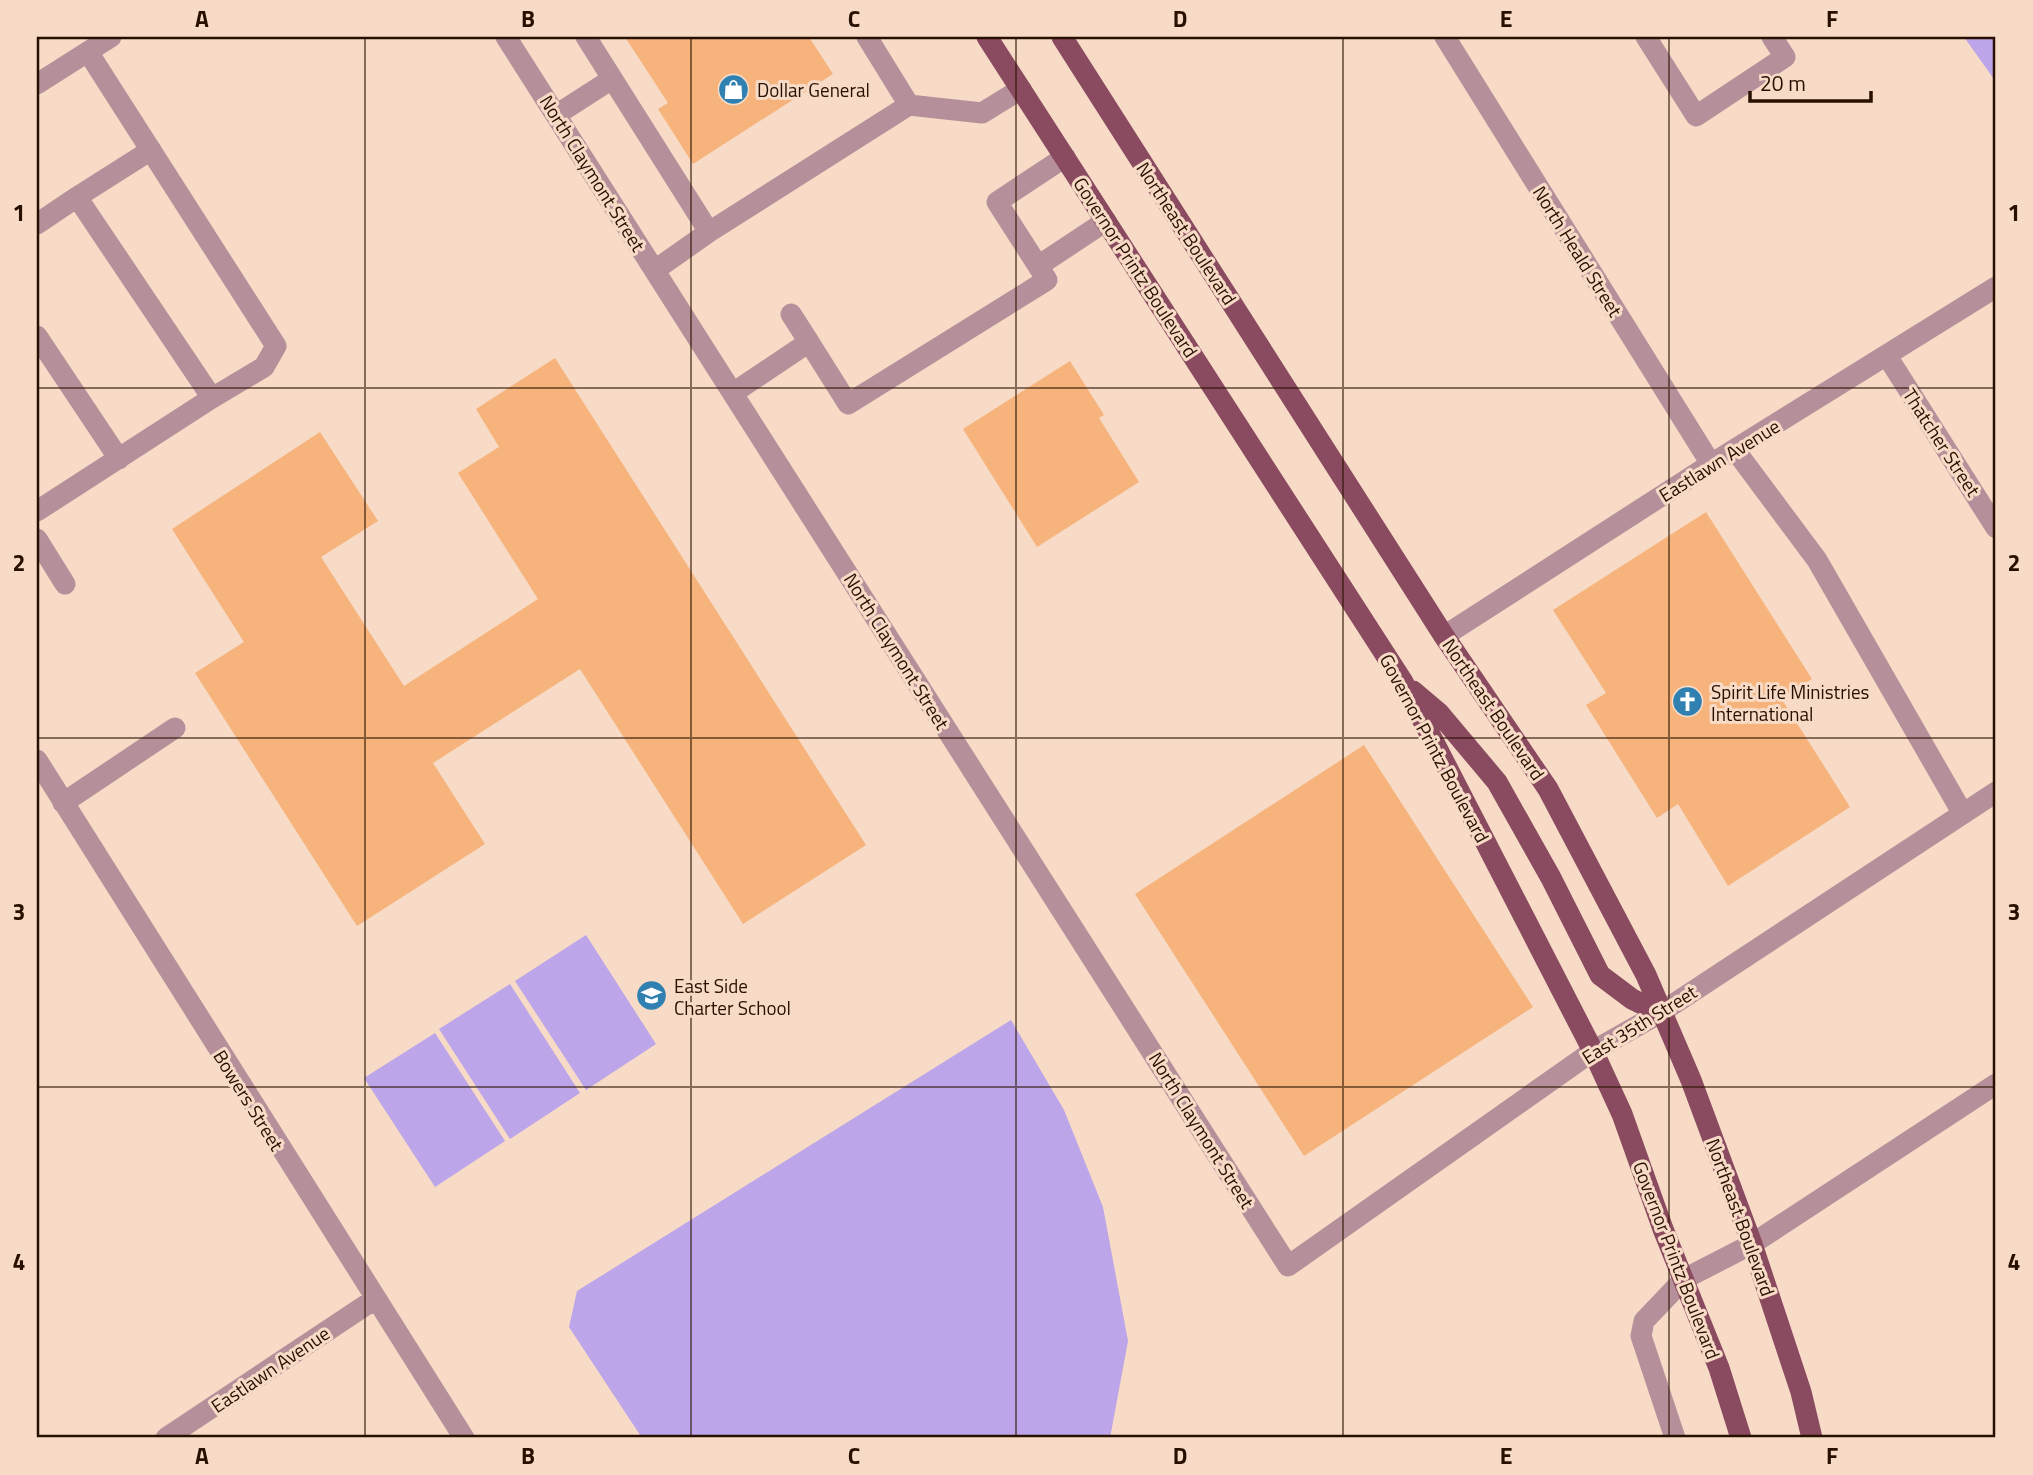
<svg xmlns="http://www.w3.org/2000/svg" width="2033" height="1475" font-family="'Titillium Web',sans-serif">
<style>
.green{fill:#bca5e9}
.building{fill:#f6b37c}
.lines{fill:none;stroke-linecap:round;stroke-linejoin:round}
.minor{stroke:#b5909a;stroke-width:21}
.major{stroke:#8a4b60;stroke-width:21}
.grid{fill:none;stroke:#281000;stroke-width:2;stroke-opacity:0.55}
.labels{text-anchor:middle;dominant-baseline:central;stroke-width:6;stroke-linejoin:round;paint-order:stroke}
.poi-label{font-size:19px;fill:#281000;stroke:#f7dbc6;text-anchor:start}
.street-label{font-size:19px;fill:#281000;stroke:#f7dbc6}
.neatline{fill:none;stroke:#281000;stroke-width:2.5}
.grid-label{font-size:23px;text-anchor:middle;font-weight:bold;fill:#281000}
</style>
<rect width="100%" height="100%" fill="#f7dbc6"/>
<path class="green" d="M1964 37H1996V82Z
M586 935 656 1044 586 1090 515 981Z
M510 984 580 1093 510 1139 439 1029Z
M1011 1020 1064 1110 1103 1207 1128 1341 1110 1438H642L569 1327 577 1291Z
M435 1033 505 1141 435 1187 364 1078Z"/>
<path class="building" d="M625 37H809L833 74 693 164 658 109 668 103Z
M555 358 866 845 743 924 580 669 433 763 485 844 357 926 195 673 244 642 172 529 320 432 378 521 321 557 404 686 538 599 458 473 499 447 476 409Z
M1070 361 1104 415 1099 418 1139 482 1037 547 963 429Z
M1706 512 1812 679 1781 698 1850 807 1728 886 1678 804 1657 818 1586 705 1606 693 1553 610Z
M1364 745 1533 1007 1304 1156 1135 894Z"/>
<g class="lines">
<path class="minor" d="M506 37 1288 1266 1593 1051 1660 1013 1996 792
M586 37 709 232 909 105 867 37
M1445 37 1711 464
M1646 37 1696 116 1785 57 1772 37
M88 52 276 346 264 367 212 398
M37 84 111 37
M909 105 982 113 1021 89
M556 115 612 79
M77 197 151 150
M37 224 77 197 212 398 37 511
M1038 266 1106 221
M655 270 709 232
M37 336 119 459
M809 342 848 404 1047 280 997 202 1065 157
M1887 356 1996 528
M733 393 809 342 791 314
M1735 450 1817 560 1963 814
M37 539 65 584
M1444 636 1711 464 1996 287
M37 760 464 1438
M63 803 175 728
M166 1438 375 1299
M1675 1438 1641 1336 1644 1321 1684 1279 1752 1244 1996 1084"/>
<path class="major" d="M987 37 1403 682 1593 1051 1622 1114 1663 1229 1719 1368 1741 1438
M1062 37 1444 636 1548 789 1646 975 1691 1080 1752 1244 1801 1392 1812 1438
M1413 691 1439 713 1497 782 1551 878 1600 975 1632 999 1660 1013"/>
</g>
<path class="grid" d="M365 37V1438M691 37V1438M1016 37V1438M1343 37V1438M1669 37V1438M37 388H1996M37 738H1996M37 1087H1996"/>
<defs>
<symbol id="shop-disc" viewBox="-11 -11 22 22"><circle r="9.5" fill="#3080b2" stroke="#f7dbc6"/><path d="M-5-2.5h2.3a2.7 3.5 0 0 1 5.4 0H5L5.5 6h-11ZM-1.5-2.5h3a1.5 2.3 0 0 0-3 0Z" fill="#fff"/></symbol>
<symbol id="church-disc" viewBox="-11 -11 22 22"><circle r="9.5" fill="#3080b2" stroke="#f7dbc6"/><path d="M-1.2-6h2.4v3.5h3.3v2.4h-3.3V6h-2.4V-.1h-3.3v-2.4h3.3Z" fill="#fff"/></symbol>
<symbol id="school-disc" viewBox="-11 -11 22 22"><circle r="9.5" fill="#3080b2" stroke="#f7dbc6"/><path d="M0-5L7-2L0 1L-7-2ZM-4 1L0 2.5L4 1V4Q0 6-4 4Z" fill="#fff"/></symbol>
</defs>
<g fill-rule="evenodd">
<use href="#shop-disc" x="716" y="72" width="35" height="35"/>
<use href="#church-disc" x="1670" y="684" width="35" height="35"/>
<use href="#school-disc" x="634" y="978" width="35" height="35"/>
</g>
<g class="labels">
<g class="poi-label">
<text x="757" y="89">Dollar General</text>
<text x="1711" y="691">Spirit Life Ministries<tspan x="1711" dy="22">International</tspan></text>
<text x="674" y="985">East Side<tspan x="674" dy="22">Charter School</tspan></text>
</g>
<g class="street-label">
<text transform="translate(593 173) rotate(58)">North Claymont Street</text>
<text transform="translate(1187 233) rotate(57)">Northeast Boulevard</text>
<text transform="translate(1578 251) rotate(58)">North Heald Street</text>
<text transform="translate(1136 267) rotate(57)">Governor Printz Boulevard</text>
<text transform="translate(1942 442) rotate(57)">Thatcher Street</text>
<text transform="translate(1719 460) rotate(-32)">Eastlawn Avenue</text>
<text transform="translate(897 651) rotate(58)">North Claymont Street</text>
<text transform="translate(1494 709) rotate(56)">Northeast Boulevard</text>
<text transform="translate(1435 748) rotate(62)">Governor Printz Boulevard</text>
<text transform="translate(1639 1024) rotate(-32)">East 35th Street</text>
<text transform="translate(249 1100) rotate(58)">Bowers Street</text>
<text transform="translate(1202 1130) rotate(58)">North Claymont Street</text>
<text transform="translate(1741 1217) rotate(70)">Northeast Boulevard</text>
<text transform="translate(1677 1260) rotate(69)">Governor Printz Boulevard</text>
<text transform="translate(270 1369) rotate(-34)">Eastlawn Avenue</text>
</g>
</g>
<rect width="2033" height="1475" fill="none" stroke="#f7dbc6" stroke-width="77"/>
<path d="M1750 91v10h121v-10" fill="none" stroke="#281000" stroke-width="3.5"/>
<text x="1760" y="91" font-size="21" fill="#281000" stroke="#f7dbc6" stroke-width="5" paint-order="stroke">20 m</text>
<rect x="38" y="38" width="1956" height="1398" class="neatline"/>
<g class="grid-label">
<text x="202" y="27">A</text>
<text x="528" y="27">B</text>
<text x="854" y="27">C</text>
<text x="1180" y="27">D</text>
<text x="1506" y="27">E</text>
<text x="1832" y="27">F</text>
<text x="19" y="221">1</text>
<text x="2014" y="221">1</text>
<text x="19" y="571">2</text>
<text x="2014" y="571">2</text>
<text x="19" y="920">3</text>
<text x="2014" y="920">3</text>
<text x="19" y="1270">4</text>
<text x="2014" y="1270">4</text>
<text x="202" y="1464">A</text>
<text x="528" y="1464">B</text>
<text x="854" y="1464">C</text>
<text x="1180" y="1464">D</text>
<text x="1506" y="1464">E</text>
<text x="1832" y="1464">F</text>
</g>
</svg>
